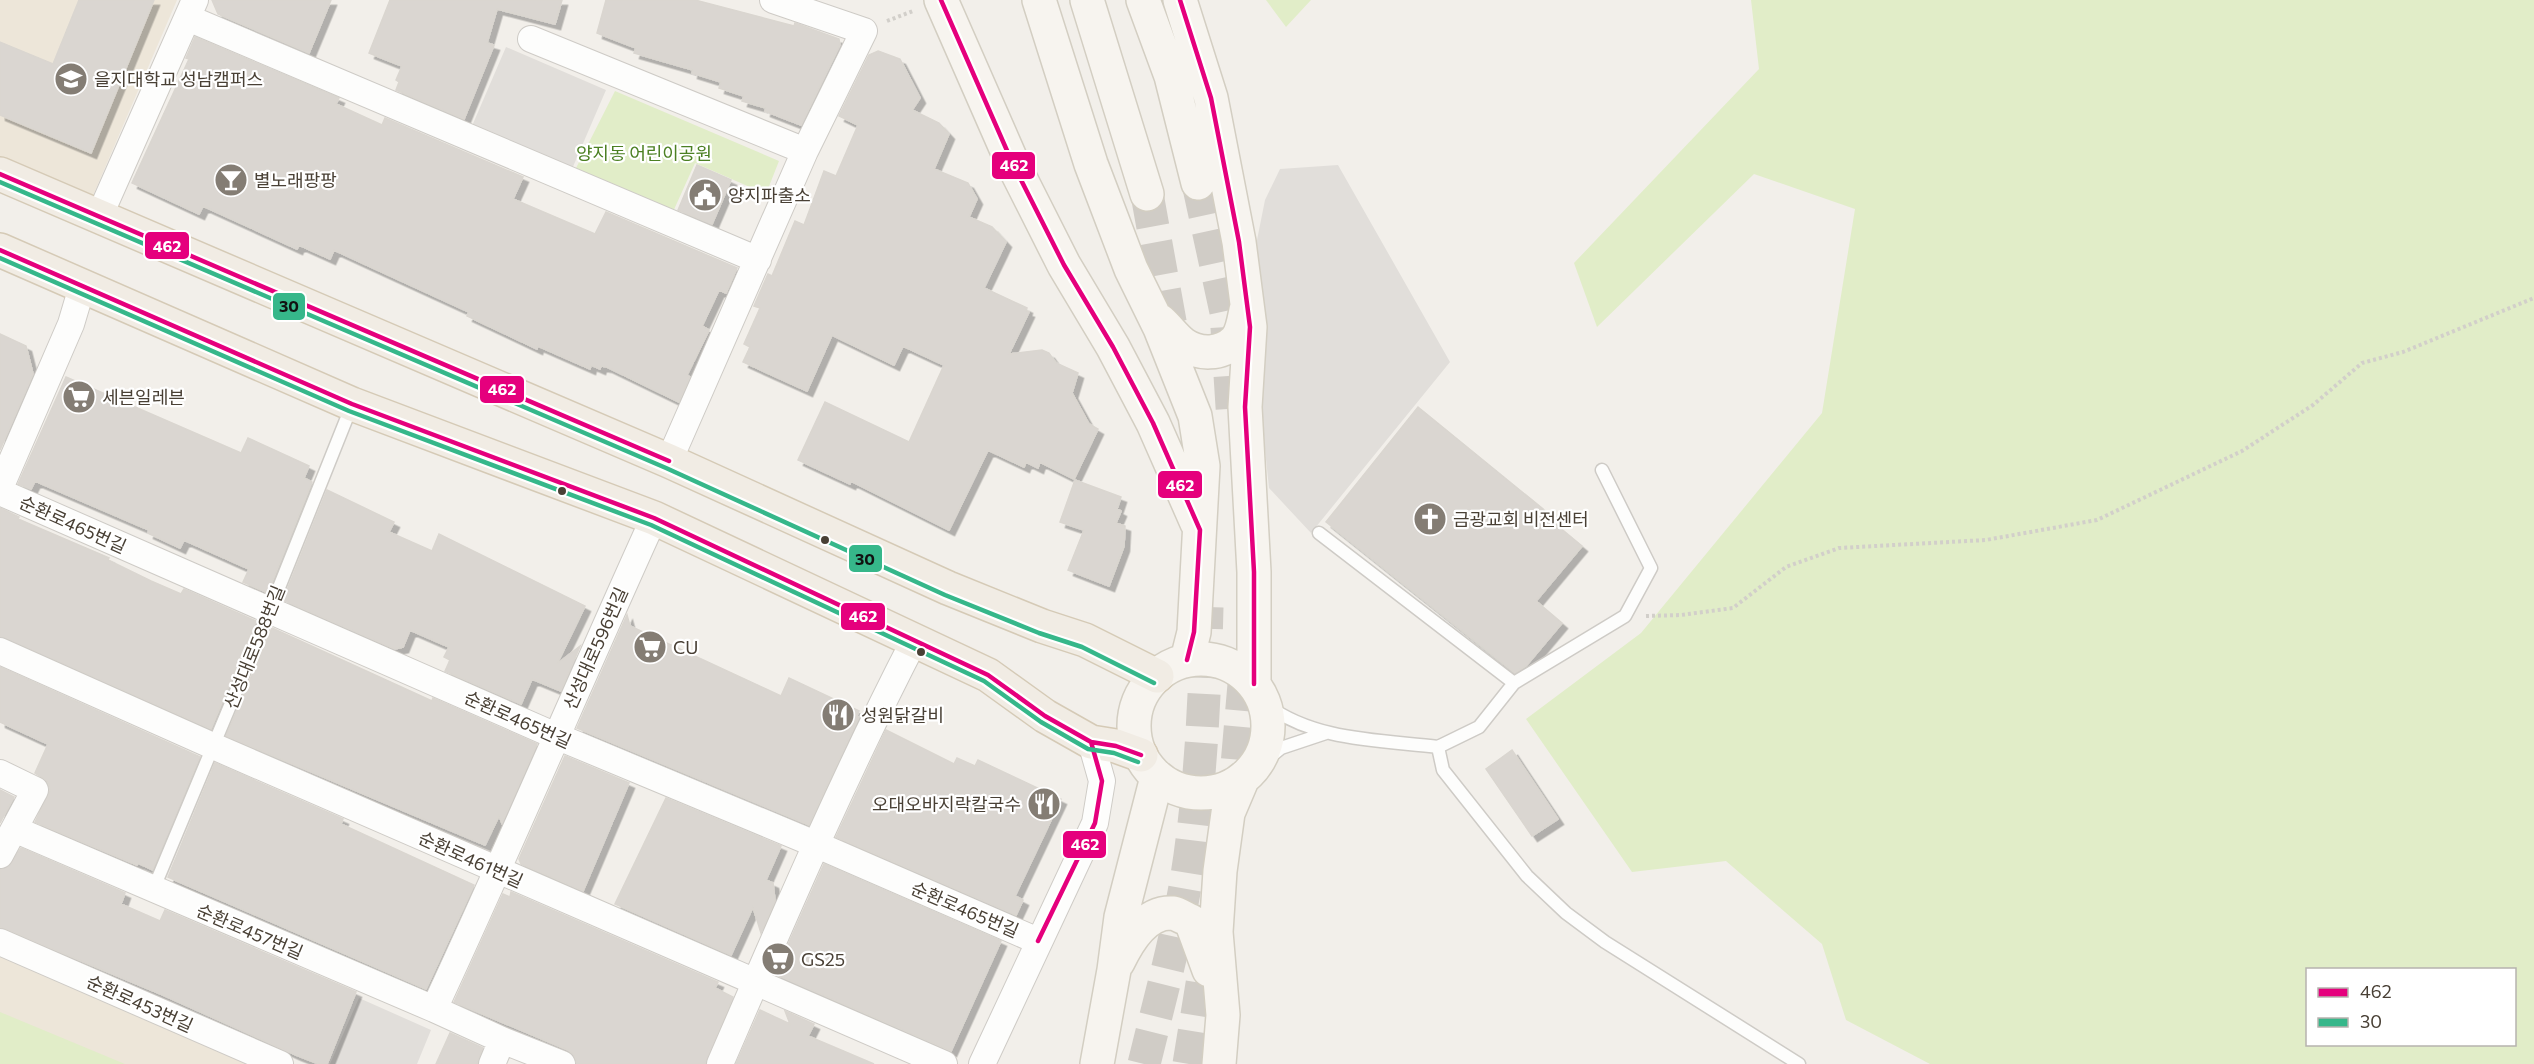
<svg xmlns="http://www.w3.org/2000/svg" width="2534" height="1064" font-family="Commissioner,'Noto Sans KR',sans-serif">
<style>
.education{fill:#ede6d9}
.green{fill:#e1edc8;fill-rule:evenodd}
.parking{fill:#e1deda}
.building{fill:#dad6d1;stroke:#dad6d0;stroke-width:1.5;filter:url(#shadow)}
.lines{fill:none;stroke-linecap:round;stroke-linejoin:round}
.secondary-tunnel{stroke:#d0ccc6;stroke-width:33;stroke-dasharray:33 16;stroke-linecap:butt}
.service-casing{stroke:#cecbc6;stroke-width:15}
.minor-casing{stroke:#cecbc6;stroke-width:28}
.secondary-casing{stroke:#d3cec2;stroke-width:36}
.primary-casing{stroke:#d5cab6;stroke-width:36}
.path{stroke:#d2cfca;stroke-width:4;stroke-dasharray:3 3;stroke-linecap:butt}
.service{stroke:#fdfdfc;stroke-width:12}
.minor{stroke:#fdfdfc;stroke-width:26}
.secondary{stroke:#f7f4ef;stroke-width:33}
.primary{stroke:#f1ece4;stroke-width:33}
.bus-1-casing{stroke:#fff;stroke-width:9}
.bus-2-casing{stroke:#fff;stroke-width:9}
.bus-1{stroke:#e5007d;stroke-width:4.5}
.bus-2{stroke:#36b78a;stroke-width:4.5}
.bus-dot{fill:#494035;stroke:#fff;stroke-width:2}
.labels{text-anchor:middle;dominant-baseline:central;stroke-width:4.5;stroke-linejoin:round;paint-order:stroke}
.poi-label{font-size:18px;fill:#494035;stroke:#fff;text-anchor:start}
.park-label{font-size:18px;fill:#4c8023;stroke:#fff}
.street-label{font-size:18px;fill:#494035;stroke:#fff}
.line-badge{stroke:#fff;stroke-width:2}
.badge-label{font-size:16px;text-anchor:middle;font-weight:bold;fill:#fff}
.pale-badge-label{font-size:16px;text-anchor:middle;font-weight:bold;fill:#111}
</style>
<defs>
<filter id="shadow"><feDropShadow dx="5.5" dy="5.5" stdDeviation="0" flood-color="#0004"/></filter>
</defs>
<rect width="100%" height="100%" fill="#f2efea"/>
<path class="education" d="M0 0H177L92 198 0 158Z
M0 940 282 1064H0Z"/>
<path class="green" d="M1266 0H1311L1286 27Z
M1751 0H2534V1064H1930L1846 1020 1822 944 1726 861 1632 872 1526 719 1641 633 1822 413 1855 209 1754 174 1597 327 1574 263 1759 69ZM2308 970H2514V1044H2308Z
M615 91 779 161 766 194 695 163 672 214 573 174Z
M0 1012 125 1064H0Z"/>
<path class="parking" d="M506 47 606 90 572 169 472 126Z
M1338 165 1450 362 1311 533 1269 488 1253 332 1256 245 1265 200 1280 169Z
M359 998 431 1030 417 1064H330Z"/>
<path class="building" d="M79 0H154L91 153 0 115V42L53 64Z
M212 0H331L309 53 218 14Z
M390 0H562L555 24 497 9 487 43 494 45 464 119 396 90 399 82 396 80 402 66 369 53Z
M606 0H695L794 26 795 23 839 39 840 45 801 125 765 111 766 108 742 101 744 96 719 88 721 82 692 73 693 70 634 53 636 48 597 33Z
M195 37 339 98 336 104 382 125 385 118 523 177 513 199 595 234 606 212 737 268 726 293 719 290 702 326 709 330 687 375 690 377 679 402 607 367 601 366 600 369 591 365 590 369 538 346 537 349 467 316 469 312 334 250 330 259 299 245 297 249 203 206 199 214 132 183 189 59 186 58Z
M878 51 900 59 920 98 912 110 939 123 949 134 934 169 968 183 977 199 969 217 992 227 1006 242 984 288 1027 308 1026 311 1029 312 1009 354 1042 350 1049 353 1056 363 1078 373 1072 393 1089 424 1098 429 1074 479 1040 462 1038 468 1026 462 1024 467 988 450 949 530 851 481 850 484 798 460 825 402 909 442 944 365 903 346 894 365 832 335 807 391 743 362 750 347 744 344 760 308 754 306 768 274 772 276 795 221 804 225 824 171 836 176 858 125 839 116 869 55Z
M697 165 731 180 712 224 678 210Z
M0 334 26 346 33 374 0 450Z
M66 377 241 453 248 438 309 466 304 478 312 482 268 593 243 582 249 569 184 540 180 548 148 533 149 530 35 481 31 489 18 484Z
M1418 407 1543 509 1541 512 1582 546 1536 601 1562 623 1526 666 1515 673 1326 522Z
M1075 480 1121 497 1117 509 1121 511 1116 523 1125 526 1124 546 1109 586 1068 570 1084 530 1060 522Z
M327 490 394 522 389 532 432 551 439 534 585 606 557 664 580 646 561 691 532 679 521 704 445 671 450 660 444 657 449 647 410 630 403 647 395 649 283 600Z
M0 508 19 517 18 519 109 558 108 560 151 581 181 594 184 589 256 621 211 729 0 636Z
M627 615 630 626 781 696 789 678 859 711 857 716 859 717 809 825 577 728Z
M272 628 432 701 433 698 537 744 502 823 499 816 485 845 226 736Z
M0 667 200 757 153 870 138 863 137 865 35 822 50 790 47 781 35 773 48 744 0 722Z
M886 730 954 764 957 758 975 766 978 760 1061 799 1015 896 1023 900 1016 915 836 837Z
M1512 750 1558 819 1532 836 1486 769Z
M565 756 629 783 583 891 521 864 519 859Z
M215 763 343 819 341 824 474 885 426 989 168 877Z
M0 790 14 797 0 823Z
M666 798 781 846 766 880 773 883 775 901 761 933 753 907 731 955 615 904Z
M21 848 125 893 121 904 160 921 165 910 356 992 327 1064H319L296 1055 163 995 0 927V870L8 867Z
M824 864 1001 941 951 1051 775 974Z
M511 892 718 982 715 988 733 997 705 1064H577L574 1055 568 1050 454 1002 503 894 510 897Z
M760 1010 790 1024 785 1011 814 1024 808 1036 874 1064H736Z
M450 1033 483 1048 477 1064H436Z"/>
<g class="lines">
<path class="secondary-tunnel" d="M1198 183 1226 312 1233 422
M1147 194 1175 349
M1230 808 1237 765 1247 650
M1144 1064C1162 990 1183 916 1192 840 1202 763 1205 685 1207 607
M1189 1064 1209 941"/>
<defs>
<path id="service" d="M1319 533 1514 683
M1264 703C1313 741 1379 740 1438 747L1443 770 1527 876 1566 913 1605 942 1799 1064
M1438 747 1479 727 1514 683 1625 616 1651 568 1602 470
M1250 773 1281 748 1326 733
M153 890 270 610 352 405"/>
<path id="minor" d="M188 18 758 260
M531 39 805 151
M99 217 195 0
M669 461 805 151 864 31 773 0
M0 488 71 324 82 287
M0 492 556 736 815 844 1038 941
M0 651 213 746 944 1064
M0 773 35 790 0 855
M14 829 434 1009 502 1040 562 1064
M0 942 280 1064
M434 1009C510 846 580 681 654 518
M492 1064 502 1040
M720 1064C782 921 843 778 915 639
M982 1064 1095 823 1102 781 1091 742"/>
<path id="secondary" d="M941 0 1012 162 1064 265 1113 347 1153 423 1197 523
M1039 0 1091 164 1131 269 1160 328 1195 416 1203 466 1194 632 1187 660
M1087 0 1147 194
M1143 0 1171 76 1198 183
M1180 0 1211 98 1239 242 1250 327 1245 407 1254 572V684
M1160 321C1168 328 1175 338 1183 344 1199 355 1221 355 1235 341 1242 334 1244 320 1246 310
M1134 726a67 67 0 1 1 134 0a67 67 0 1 1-134 0Z
M1118 962C1128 941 1145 911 1173 913 1178 914 1186 919 1191 921L1209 970
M1097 1064 1114 970 1121 917 1157 777
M1219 1064 1223 1015 1216 932 1220 871 1228 813 1242 780"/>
<path id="primary" d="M0 174 669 461 948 588 1042 626 1085 640 1157 676
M0 250 352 404 654 518 988 675 1045 716 1091 742 1116 746 1141 755"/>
</defs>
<use href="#service" class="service-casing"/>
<use href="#minor" class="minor-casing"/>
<use href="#secondary" class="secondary-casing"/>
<use href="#primary" class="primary-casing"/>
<path class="path" d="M887 21 913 11
M1646 616 1681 615 1733 608 1786 567 1839 548 1986 540 2097 520 2242 451 2313 405 2362 363 2403 352 2534 298"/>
<use href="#service" class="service"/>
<use href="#minor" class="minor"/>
<use href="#secondary" class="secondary"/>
<use href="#primary" class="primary"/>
<defs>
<path id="bus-1" d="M941 0 1012 162 1064 265 1113 347 1153 423 1200 530 1194 632 1187 660
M1180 0 1211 98 1239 242 1250 327 1245 407 1254 572V684
M0 174 669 461
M0 250 352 404 654 518 988 675 1045 716 1091 742 1116 746 1141 755
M1038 941 1095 823 1102 781 1091 742"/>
<path id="bus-2" d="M0 182 666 468 945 595 1039 633 1082 647 1154 683
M0 258 349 411 651 525 984 681 1041 722 1088 749 1114 753 1138 762"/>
</defs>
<use href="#bus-1" class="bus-1-casing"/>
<use href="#bus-2" class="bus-2-casing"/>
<use href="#bus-1" class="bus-1"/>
<use href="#bus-2" class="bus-2"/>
</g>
<defs>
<symbol id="university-disc" viewBox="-11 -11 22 22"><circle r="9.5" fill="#847d74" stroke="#fff"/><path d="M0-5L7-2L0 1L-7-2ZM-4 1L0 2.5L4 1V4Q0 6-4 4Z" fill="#fff"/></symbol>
<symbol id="bar-disc" viewBox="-11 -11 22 22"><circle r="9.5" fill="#847d74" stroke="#fff"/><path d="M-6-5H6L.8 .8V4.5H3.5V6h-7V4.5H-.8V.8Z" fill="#fff"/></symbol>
<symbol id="civic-disc" viewBox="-11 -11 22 22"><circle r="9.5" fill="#847d74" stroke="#fff"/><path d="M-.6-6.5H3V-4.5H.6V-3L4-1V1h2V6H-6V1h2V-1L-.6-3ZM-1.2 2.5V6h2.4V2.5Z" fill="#fff"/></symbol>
<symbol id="supermarket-disc" viewBox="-11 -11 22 22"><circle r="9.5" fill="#847d74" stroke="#fff"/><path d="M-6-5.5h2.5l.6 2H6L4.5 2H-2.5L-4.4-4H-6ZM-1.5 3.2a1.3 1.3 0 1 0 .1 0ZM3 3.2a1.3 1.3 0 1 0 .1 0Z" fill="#fff"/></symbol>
<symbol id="church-disc" viewBox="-11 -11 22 22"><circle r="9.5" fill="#847d74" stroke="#fff"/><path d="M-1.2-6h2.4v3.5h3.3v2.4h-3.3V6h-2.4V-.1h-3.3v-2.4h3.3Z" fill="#fff"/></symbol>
<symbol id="restaurant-disc" viewBox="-11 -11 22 22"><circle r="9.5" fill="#847d74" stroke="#fff"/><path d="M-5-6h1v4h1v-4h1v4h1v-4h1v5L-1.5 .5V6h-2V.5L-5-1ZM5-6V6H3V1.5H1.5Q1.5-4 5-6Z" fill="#fff"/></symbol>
</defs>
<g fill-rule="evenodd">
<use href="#university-disc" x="52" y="60" width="38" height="38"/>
<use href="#bar-disc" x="212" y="161" width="38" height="38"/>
<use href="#civic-disc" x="686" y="176" width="38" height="38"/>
<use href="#supermarket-disc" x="60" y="378" width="38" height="38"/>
<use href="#church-disc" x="1411" y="500" width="38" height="38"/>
<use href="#supermarket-disc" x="631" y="628" width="38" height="38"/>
<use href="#restaurant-disc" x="819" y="696" width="38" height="38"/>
<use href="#restaurant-disc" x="1025" y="785" width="38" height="38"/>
<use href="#supermarket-disc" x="759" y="940" width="38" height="38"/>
</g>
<g class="bus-dot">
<circle cx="562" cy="491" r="5"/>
<circle cx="825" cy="540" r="5"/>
<circle cx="921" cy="652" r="5"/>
</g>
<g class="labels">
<g class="poi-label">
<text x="94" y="79">을지대학교 성남캠퍼스</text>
<text x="254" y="180">별노래팡팡</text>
<text x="728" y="195">양지파출소</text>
<text x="102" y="397">세븐일레븐</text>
<text x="1453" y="519">금광교회 비전센터</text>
<text x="673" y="647">CU</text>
<text x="861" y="715">성원닭갈비</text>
<text x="1021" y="804" text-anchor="end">오대오바지락칼국수</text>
<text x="801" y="959">GS25</text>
</g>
<g class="park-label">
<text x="644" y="153">양지동 어린이공원</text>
</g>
<g class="street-label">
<text transform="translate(73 524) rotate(24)">순환로465번길</text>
<text transform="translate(254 647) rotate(-68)">산성대로588번길</text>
<text transform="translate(595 648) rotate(-66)">산성대로596번길</text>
<text transform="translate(518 719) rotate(24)">순환로465번길</text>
<text transform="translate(471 859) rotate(24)">순환로461번길</text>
<text transform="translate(965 909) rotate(23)">순환로465번길</text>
<text transform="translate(250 931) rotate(23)">순환로457번길</text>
<text transform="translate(140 1003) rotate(24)">순환로453번길</text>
</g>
</g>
<g class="line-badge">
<rect x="991" y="151" width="45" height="29" rx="6" fill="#e5007d"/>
<rect x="144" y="231" width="46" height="29" rx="6" fill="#e5007d"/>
<rect x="272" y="292" width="34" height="29" rx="6" fill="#36b78a"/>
<rect x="479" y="375" width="46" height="29" rx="6" fill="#e5007d"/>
<rect x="1157" y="470" width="46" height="29" rx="6" fill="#e5007d"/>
<rect x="848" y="544" width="35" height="29" rx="6" fill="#36b78a"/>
<rect x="840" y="602" width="46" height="29" rx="6" fill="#e5007d"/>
<rect x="1062" y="830" width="45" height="29" rx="6" fill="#e5007d"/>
</g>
<g class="badge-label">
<text x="1014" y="171">462</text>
<text x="167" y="252">462</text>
<text x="502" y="395">462</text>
<text x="1180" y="491">462</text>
<text x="863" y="622">462</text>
<text x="1085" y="850">462</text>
</g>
<g class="pale-badge-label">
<text x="289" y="312">30</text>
<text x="865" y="565">30</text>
</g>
<rect x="2306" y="968" width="210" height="78" fill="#ffffff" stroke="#b6b3ae" stroke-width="1.5"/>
<rect x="2318" y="988" width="30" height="9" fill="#e5007d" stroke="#b6b3ae" stroke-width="1.5"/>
<text x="2360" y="998" font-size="18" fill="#494035">462</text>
<rect x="2318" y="1018" width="30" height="9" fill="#36b78a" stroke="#b6b3ae" stroke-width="1.5"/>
<text x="2360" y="1028" font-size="18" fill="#494035">30</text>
</svg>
